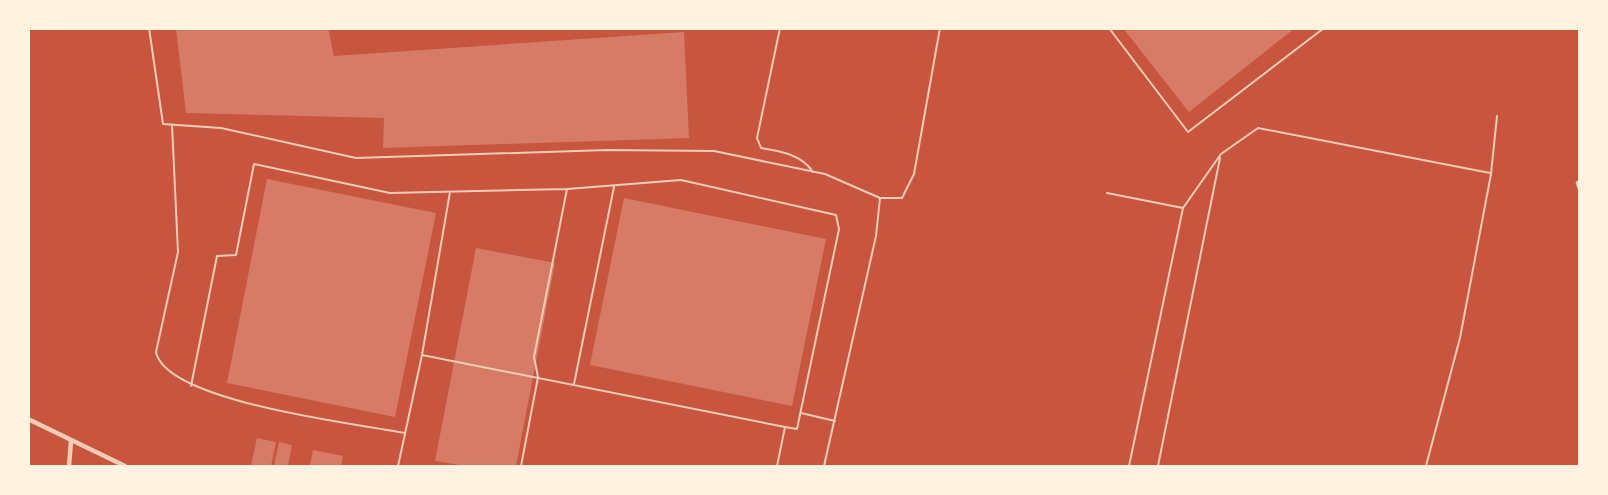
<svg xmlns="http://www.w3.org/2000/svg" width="1608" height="495" font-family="'DejaVu Sans',sans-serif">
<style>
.building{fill:#d67c66}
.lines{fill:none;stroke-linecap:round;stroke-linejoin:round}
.service{stroke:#f1ccb7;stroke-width:2}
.minor{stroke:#f1ccb7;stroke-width:4.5}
</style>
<rect width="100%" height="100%" fill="#c8553d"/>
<path class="building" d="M176 28H328L334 56 684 32 689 138 383 148 384 118 186 113Z
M1123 28H1295L1189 112Z
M267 179 436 213 395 417 227 383Z
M624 198 826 239 792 406 590 365Z
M476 248 555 263 516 466H466L435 461Z
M257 438 276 442 271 466H251Z
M279 442 292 445 288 466H274Z
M313 450 343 456 341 466H310Z"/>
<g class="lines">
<path class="service" d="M149 28 163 124 221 128 356 158 607 150 714 151 825 174 880 198
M780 28 757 138 761 148C781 151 802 155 813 172
M1109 28 1188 132 1324 28
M172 125 178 252 156 352C166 402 358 424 405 433
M1107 193 1183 208 1129 466
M1183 208 1221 154 1258 128 1490 173
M422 355 785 427 777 466
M574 384 614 187
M191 386 217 256 236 255 254 164 390 193 567 189 681 180 836 215 839 229 797 429 785 427
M801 413 835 421
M398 466 422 355 450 192
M521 466 538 377 534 357 567 189
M824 466 876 236 880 198H902L914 174 940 28
M1158 466 1220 158
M1426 466 1460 338 1491 174 1497 116"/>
<path class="minor" d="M1578 183 1580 189
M28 419 125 466
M69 466 71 441"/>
</g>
<rect width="1608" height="495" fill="none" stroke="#fff3e0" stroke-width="60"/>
</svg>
